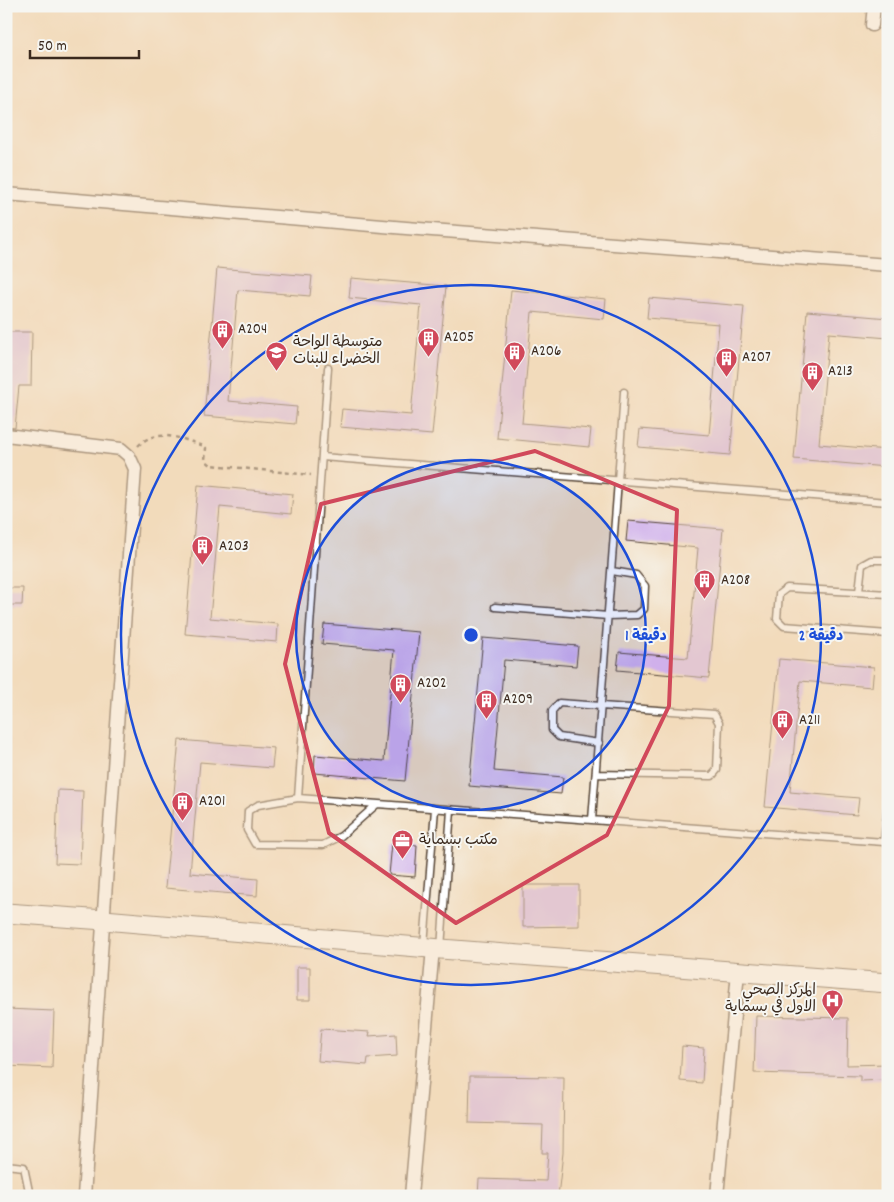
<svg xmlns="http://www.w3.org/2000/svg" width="894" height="1202" font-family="Dekko,'Playpen Sans Arabic',sans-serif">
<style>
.building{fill:#d0b0eb}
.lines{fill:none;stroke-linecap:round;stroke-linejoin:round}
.lane-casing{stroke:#564536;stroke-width:9}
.street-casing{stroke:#564536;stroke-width:15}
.secondary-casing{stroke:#564536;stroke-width:21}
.path{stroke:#564536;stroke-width:2.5;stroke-dasharray:4 4;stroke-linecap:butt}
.lane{stroke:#fff;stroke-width:6}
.street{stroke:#fff;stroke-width:12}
.secondary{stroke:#fff;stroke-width:19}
.marked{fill:none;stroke:#d1495b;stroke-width:4;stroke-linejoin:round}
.ring{fill:none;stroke:#1d4ed8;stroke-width:2.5}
.labels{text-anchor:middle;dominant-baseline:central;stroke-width:4;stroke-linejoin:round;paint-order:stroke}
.poi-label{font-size:15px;fill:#3b2a1e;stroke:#f6f6f2;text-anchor:start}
.centre{fill:#1d4ed8;stroke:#f6f6f2;stroke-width:2.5}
.ring-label{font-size:15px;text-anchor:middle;font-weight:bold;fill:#1d4ed8;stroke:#f6f6f2;stroke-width:4;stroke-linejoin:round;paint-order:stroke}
</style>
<rect width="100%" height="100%" fill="#f6f6f2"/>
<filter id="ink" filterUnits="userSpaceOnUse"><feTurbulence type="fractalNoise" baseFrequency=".02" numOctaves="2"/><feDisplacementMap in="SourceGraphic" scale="10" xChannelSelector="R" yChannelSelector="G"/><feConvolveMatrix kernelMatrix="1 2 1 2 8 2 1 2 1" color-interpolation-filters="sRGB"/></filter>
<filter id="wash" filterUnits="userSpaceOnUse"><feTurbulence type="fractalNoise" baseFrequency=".0096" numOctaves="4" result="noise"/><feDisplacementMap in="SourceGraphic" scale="20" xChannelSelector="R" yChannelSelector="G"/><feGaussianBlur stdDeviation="1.12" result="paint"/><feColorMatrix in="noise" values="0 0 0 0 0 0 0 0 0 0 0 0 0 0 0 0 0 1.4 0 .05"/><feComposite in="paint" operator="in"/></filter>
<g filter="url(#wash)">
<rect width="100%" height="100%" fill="#f2dbbb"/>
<g id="blocks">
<path class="building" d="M217 268 312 276 310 296 238 290 228 401 297 407 295 424 204 416Z
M351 278 446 286 432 435 340 427 342 409 411 415 421 305 349 298Z
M511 290 606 299 604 319 532 312 522 423 591 429 589 447 497 438Z
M649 298 744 306 730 455 638 447 640 429 709 435 719 324 647 318Z
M807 311 888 318V338L829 333 819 444 887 450 886 467 794 459Z
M6 332H32L31 386H19L15 428 6 427Z
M198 485 293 494 291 514 220 507 210 618 278 624 277 642 185 634Z
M628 521 723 529 709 678 617 670 619 652 688 658 698 548 626 541Z
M6 588H23L22 605H6Z
M324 624 419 632 405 781 314 773 315 755 384 761 394 650 322 644Z
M483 638 578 646 576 666 504 660 494 771 563 777 561 794 469 786Z
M779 659 874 667 872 687 800 681 790 792 859 798 857 815 765 807Z
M179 740 274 748 272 768 200 762 190 873 258 879 257 896 165 888Z
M58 790 83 791 80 864 55 863Z
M392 843 417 845 415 877 389 875Z
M523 885H579V926L523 927Z
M297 967H310V1000H297Z
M6 1009 54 1011 52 1068 6 1066Z
M756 1016 848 1018 847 1065 888 1064V1080L860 1081V1076L754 1073Z
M321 1029 370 1032 369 1036 396 1034 397 1056 368 1058 367 1065 318 1061Z
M682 1046 704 1048 702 1083 680 1081Z
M470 1076 564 1077 563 1153 558 1196 527 1193V1196H478L479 1179 546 1181 548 1153H542L543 1125 469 1123Z"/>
</g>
</g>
<g filter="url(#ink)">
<use href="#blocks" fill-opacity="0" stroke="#564536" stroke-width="1"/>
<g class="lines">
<defs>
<path id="lane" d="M322 457 888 502
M859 592 862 565 871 560H888
M888 594 787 588 779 594 777 619 784 626 888 634
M495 607 608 616 637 615 644 609 645 586 636 575 612 571
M596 774 712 776 717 770 719 723 714 714 559 703 552 711V730L559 737 599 743
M298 798 328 368
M376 805 341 836 323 845 255 844 247 830 248 811 258 805 298 798 884 842 888 802
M592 820 618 481 624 392
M424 945 435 809
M441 948 451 810
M6 1165 24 1167 30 1196"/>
<path id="street" d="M872 25 874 6
M6 194 406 228 888 265
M6 435 121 449 129 456 135 469 84 1196
M411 1196 433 948
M717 1196 738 972"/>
<path id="secondary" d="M6 913 104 920 441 949 888 983"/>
</defs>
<use href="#lane" class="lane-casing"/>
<use href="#street" class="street-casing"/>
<use href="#secondary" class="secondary-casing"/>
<path class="path" d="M138 446C156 427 183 439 204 446L206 448 205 460 211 465 311 475"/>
<use href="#lane" class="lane"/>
<use href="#street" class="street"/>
<use href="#secondary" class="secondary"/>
</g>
</g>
<path d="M0 0H894V1202H0ZM535 451 677 510 669 706 607 835 456 923 329 833 285 664 321 504Z" fill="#f2dbbb" fill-opacity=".55" fill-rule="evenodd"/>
<path class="marked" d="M535 451 677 510 669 706 607 835 456 923 329 833 285 664 321 504Z"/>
<circle cx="471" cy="635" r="175" fill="#1d4ed8" fill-opacity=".12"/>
<g class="ring">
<circle cx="471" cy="635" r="175"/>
<circle cx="471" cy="635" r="350"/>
</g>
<defs>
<symbol id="building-pin" viewBox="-11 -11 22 30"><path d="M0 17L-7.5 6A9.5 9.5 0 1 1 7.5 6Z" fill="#d1495b" stroke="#f6f6f2"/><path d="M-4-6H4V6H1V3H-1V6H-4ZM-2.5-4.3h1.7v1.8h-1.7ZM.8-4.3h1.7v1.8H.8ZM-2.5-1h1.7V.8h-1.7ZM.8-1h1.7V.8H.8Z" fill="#fff"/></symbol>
<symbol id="school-pin" viewBox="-11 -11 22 30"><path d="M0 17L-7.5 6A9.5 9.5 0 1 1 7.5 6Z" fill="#d1495b" stroke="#f6f6f2"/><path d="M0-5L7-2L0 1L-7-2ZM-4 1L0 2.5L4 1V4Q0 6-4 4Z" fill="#fff"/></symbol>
<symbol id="office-pin" viewBox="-11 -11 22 30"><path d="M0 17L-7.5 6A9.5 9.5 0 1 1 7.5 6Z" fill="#d1495b" stroke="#f6f6f2"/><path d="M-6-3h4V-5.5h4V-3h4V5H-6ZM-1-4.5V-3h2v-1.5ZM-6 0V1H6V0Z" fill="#fff"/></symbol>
<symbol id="hospital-pin" viewBox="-11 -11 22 30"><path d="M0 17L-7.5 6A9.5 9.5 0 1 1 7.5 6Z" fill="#d1495b" stroke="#f6f6f2"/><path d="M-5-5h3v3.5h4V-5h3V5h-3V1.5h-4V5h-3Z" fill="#fff"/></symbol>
</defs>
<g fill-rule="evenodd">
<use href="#building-pin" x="210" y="318" width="25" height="34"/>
<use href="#building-pin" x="416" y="326" width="25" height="34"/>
<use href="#school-pin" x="264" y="340" width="25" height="34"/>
<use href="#building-pin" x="502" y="340" width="25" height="34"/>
<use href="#building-pin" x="714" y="346" width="25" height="34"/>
<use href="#building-pin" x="800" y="360" width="25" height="34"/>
<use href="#building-pin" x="190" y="534" width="25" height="34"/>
<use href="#building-pin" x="692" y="568" width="25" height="34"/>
<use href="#building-pin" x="388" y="672" width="25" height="34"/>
<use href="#building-pin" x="474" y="688" width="25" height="34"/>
<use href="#building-pin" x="770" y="708" width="25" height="34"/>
<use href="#building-pin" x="170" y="790" width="25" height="34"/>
<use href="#office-pin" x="390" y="828" width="25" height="34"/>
<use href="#hospital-pin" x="820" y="988" width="25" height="34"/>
</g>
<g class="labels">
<g class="poi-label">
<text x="238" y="330">A204</text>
<text x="444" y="338">A205</text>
<text x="293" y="343">متوسطة الواحة<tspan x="293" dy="17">الخضراء للبنات</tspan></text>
<text x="531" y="352">A206</text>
<text x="742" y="358">A207</text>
<text x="828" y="372">A213</text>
<text x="219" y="547">A203</text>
<text x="721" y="581">A208</text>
<text x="417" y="684">A202</text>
<text x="503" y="700">A209</text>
<text x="799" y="721">A211</text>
<text x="199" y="802">A201</text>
<text x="419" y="841">مكتب بسماية</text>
<text x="816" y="991" text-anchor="end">المركز الصحي<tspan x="816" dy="17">الاول في بسماية</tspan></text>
</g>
</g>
<circle cx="471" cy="635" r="8" class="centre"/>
<g class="ring-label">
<text x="646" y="640">1 دقيقة</text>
<text x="821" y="640">2 دقيقة</text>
</g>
<rect width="894" height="1202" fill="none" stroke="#f6f6f2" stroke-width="25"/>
<path d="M30 50v8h109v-8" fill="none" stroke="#3b2a1e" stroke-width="2.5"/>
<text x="38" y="50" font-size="15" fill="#3b2a1e" stroke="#f6f6f2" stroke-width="4" paint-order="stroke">50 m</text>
</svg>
